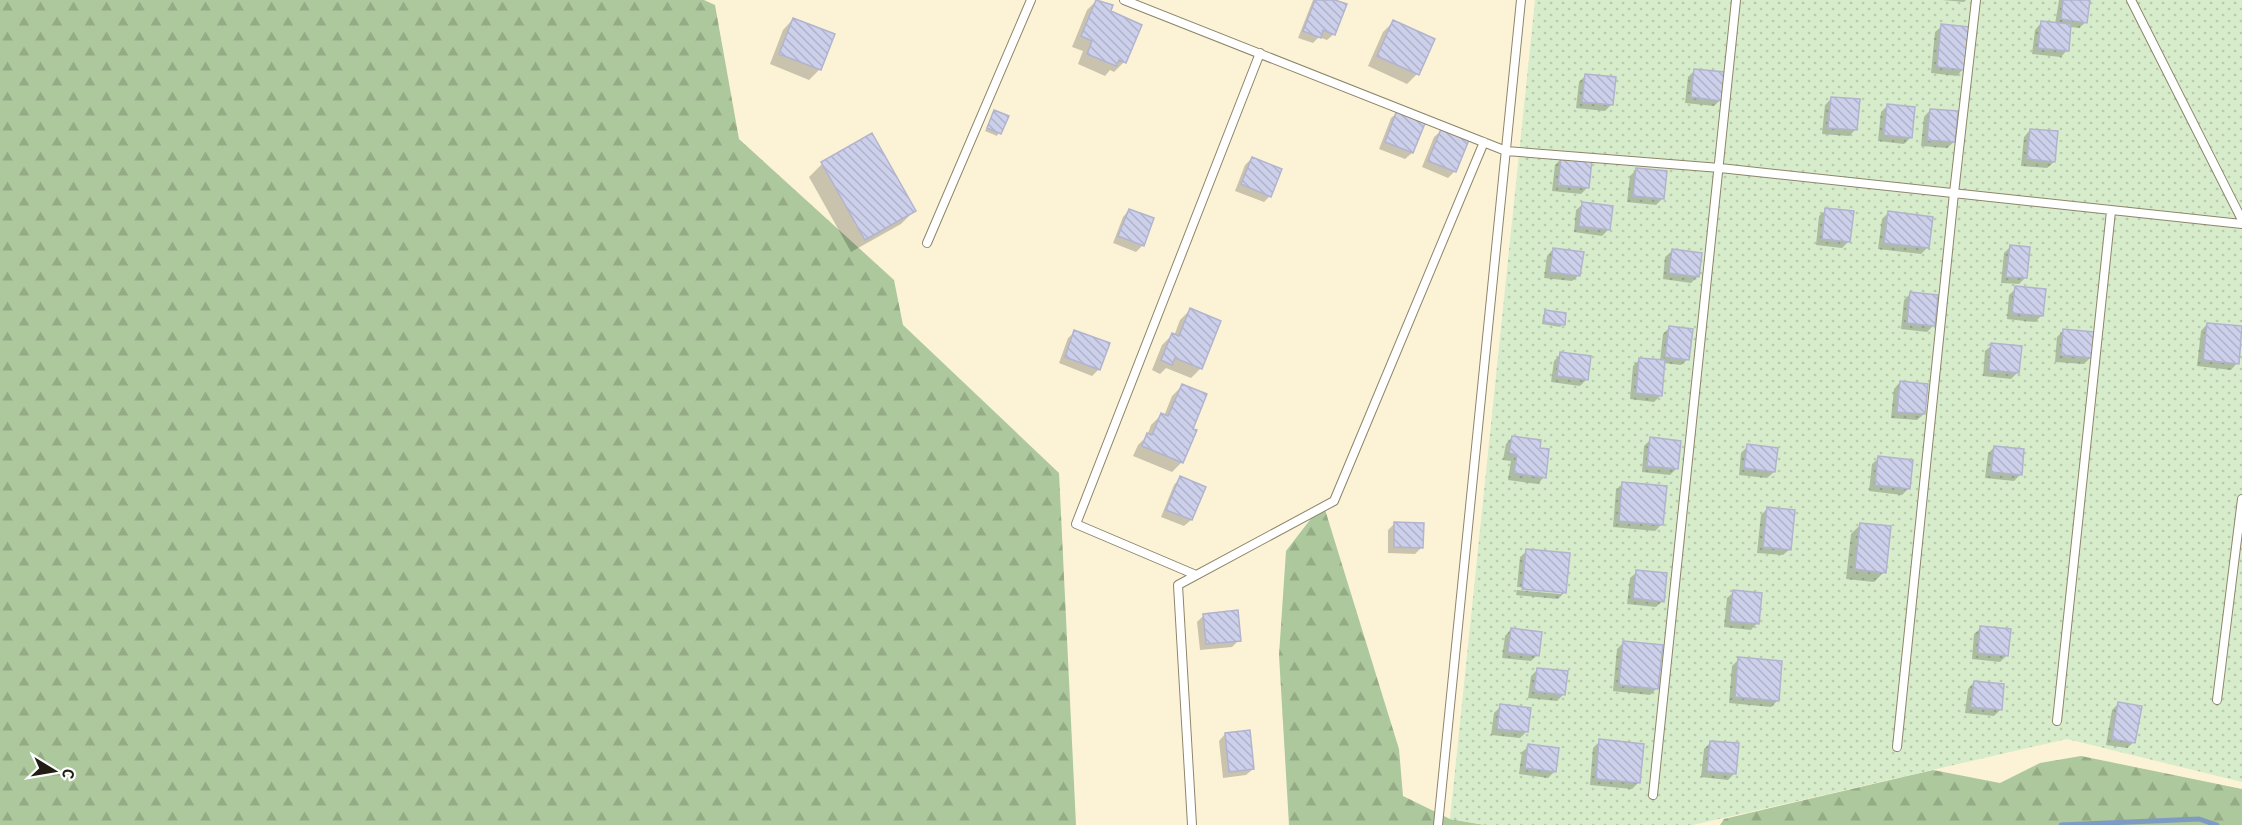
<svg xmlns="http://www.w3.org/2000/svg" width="2242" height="825" font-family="Overpass,sans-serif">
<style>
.forest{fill:url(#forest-firs)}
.garden{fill:url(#garden-dots)}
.shadow{fill:#0003}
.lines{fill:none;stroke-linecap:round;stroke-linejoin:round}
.stream{stroke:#7e9cc3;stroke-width:5}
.building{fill:url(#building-back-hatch);stroke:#b2b4cf;stroke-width:1.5}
.service-casing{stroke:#8d856b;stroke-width:10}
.service{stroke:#fff;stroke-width:8}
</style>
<defs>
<pattern id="forest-firs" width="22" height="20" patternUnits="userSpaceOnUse" patternTransform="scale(1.5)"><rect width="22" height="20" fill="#acc89c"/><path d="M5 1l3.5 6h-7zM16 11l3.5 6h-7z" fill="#94ab86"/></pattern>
<pattern id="garden-dots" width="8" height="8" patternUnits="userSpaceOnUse" patternTransform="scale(1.5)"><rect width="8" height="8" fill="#d7ecca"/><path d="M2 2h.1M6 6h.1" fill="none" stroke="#b8caad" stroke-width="1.8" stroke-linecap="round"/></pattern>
<pattern id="building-back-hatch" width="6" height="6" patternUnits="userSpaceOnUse" patternTransform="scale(1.5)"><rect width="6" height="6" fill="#cdd0eb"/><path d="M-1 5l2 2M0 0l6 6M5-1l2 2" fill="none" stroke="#b0b2c9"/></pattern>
</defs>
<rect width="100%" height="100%" fill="#fcf3d7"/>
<path class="forest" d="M0 0H704L715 5 739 139 894 280 903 325 1059 473 1076 825H0Z
M1323 503 1399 749 1403 796 1450 819 1485 825H1289L1279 655 1286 551Z
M2081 756 2242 789V825H1720L1724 819 1933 770 2000 783 2040 763Z"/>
<path class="garden" d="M1535 0H2242V782L2067 739 1693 825H1485L1450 819Z"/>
<path class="shadow" d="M1097 0 1111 6 1109 12 1124 62 1114 72 1110 70 1105 76 1078 64 1083 51 1072 47 1087 10Z
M1313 0H1331L1334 34 1327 40 1319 37 1313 43 1298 38Z
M1942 0H1966L1964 2Z
M2059 0H2089L2086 22 2079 28 2070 27 2067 50 2061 57 2032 54 2035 30 2041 23 2055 24Z
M793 19 833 35 819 70 809 80 770 64 783 30Z
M1393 22 1417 74 1407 84 1368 66 1383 32Z
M1942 26 1963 69 1957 76 1931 73 1935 32Z
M1695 70 1720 100 1714 106 1685 103 1688 77Z
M1586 75 1611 105 1605 111 1576 108 1579 82Z
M1832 98 1855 130 1849 136 1822 134 1825 105Z
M1887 106 1911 137 1904 144 1878 141 1881 112Z
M1930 110 1954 142 1947 148 1921 146 1924 117Z
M995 111 1007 116 997 136 985 131Z
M1398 112 1412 153 1405 159 1379 149 1391 118Z
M2030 130 2054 162 2047 168 2021 166 2024 137Z
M1441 131 1455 171 1448 178 1422 167 1434 137Z
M1252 158 1270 196 1264 202 1235 191 1245 165Z
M1562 158 1587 188 1581 194 1552 191 1555 165Z
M822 164 914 211 901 224 851 252 809 177Z
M1637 169 1662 199 1656 205 1627 202 1630 176Z
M1583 204 1609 229 1602 236 1574 232 1576 210Z
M1129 210 1143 245 1136 252 1113 243 1123 217Z
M1826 210 1849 241 1842 248 1816 245 1819 216Z
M1888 213 1928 247 1921 254 1878 249 1882 219Z
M2010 247 2025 278 2019 284 2001 283 2004 253Z
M1553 249 1579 275 1572 281 1544 278 1547 256Z
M1672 251 1698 276 1691 283 1663 279 1665 257Z
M2016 288 2042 315 2035 322 2007 319 2009 295Z
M1910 294 1934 325 1927 332 1901 329 1904 300Z
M1190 310 1201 368 1191 378 1166 368 1160 374 1152 370 1162 345 1172 335 1174 336 1180 320Z
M1546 312 1563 324 1560 327 1542 324 1543 315Z
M2207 324 2237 363 2231 370 2197 366 2201 331Z
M1669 328 1688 359 1681 365 1663 363 1661 395 1654 402 1630 399 1633 366 1640 359 1660 361 1663 334Z
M2064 330 2090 358 2084 364 2055 362 2057 337Z
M1075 332 1099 369 1092 376 1059 363 1068 338Z
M1992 345 2018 372 2011 379 1983 376 1985 351Z
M1561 354 1587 379 1580 386 1551 382 1554 361Z
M1900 382 1924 414 1917 420 1891 418 1894 389Z
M1182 386 1191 429 1182 462 1172 472 1133 456 1138 445 1147 436 1151 425 1161 415 1164 416 1172 396Z
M1512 437 1544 477 1538 484 1508 480 1511 461 1503 460 1506 444Z
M1651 439 1677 468 1670 475 1642 472 1644 446Z
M1748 446 1774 472 1767 478 1739 475 1741 453Z
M1994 447 2020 475 2014 481 1985 478 1988 454Z
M1879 458 1909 488 1902 495 1869 491 1872 464Z
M1180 478 1191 520 1184 526 1161 517 1174 485Z
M1623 483 1661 525 1655 531 1613 527 1616 490Z
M1768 508 1790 549 1783 555 1757 553 1761 515Z
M1395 523 1422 547 1415 554 1388 553V530Z
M1861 524 1884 572 1874 582 1846 579 1851 534Z
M1527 551 1565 592 1558 599 1516 595 1517 590 1561 594V591L1517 587 1520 557Z
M1637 572 1662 601 1656 607 1627 604 1630 578Z
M1734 592 1757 623 1751 630 1724 627 1727 598Z
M1204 615 1239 640 1232 647 1200 650 1197 622Z
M1981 628 2007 655 2000 662 1972 659 1974 634Z
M1511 629 1537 655 1531 661 1502 658 1505 636Z
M1624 642 1657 688 1650 695 1613 691 1617 649Z
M1739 659 1777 701 1771 707 1729 703 1732 666Z
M1538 669 1563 695 1557 701 1528 698 1531 676Z
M1974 682 2000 710 1994 716 1965 713 1968 689Z
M2118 704 2134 742 2127 748 2106 745 2112 710Z
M1501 706 1526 732 1520 738 1491 735 1494 713Z
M1225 734 1253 769 1246 775 1223 778 1219 741Z
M1600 741 1638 783 1632 789 1590 785 1593 748Z
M1711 742 1734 774 1728 780 1701 777 1704 749Z
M1529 746 1555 771 1548 778 1519 774 1522 752Z"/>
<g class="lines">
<path class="stream" d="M2061 825 2199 819 2217 825"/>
</g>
<path class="building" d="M1096 0 1113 5 1111 11 1142 25 1126 63 1119 60 1116 66 1087 54 1092 41 1081 36Z
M1315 0H1335L1347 4 1335 35 1323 30 1321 38 1303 31Z
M2063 0H2090L2087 23 2061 19Z
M793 18 835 34 821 70 779 54Z
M1393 20 1435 39 1419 75 1377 56Z
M2041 21 2071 24 2069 51 2038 48Z
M1941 24 1969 27 1965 70 1937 67Z
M1694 69 1725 72 1722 101 1691 97Z
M1585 74 1616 77 1613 105 1582 102Z
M1831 97 1860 99 1857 130 1828 128Z
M1887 104 1915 107 1912 138 1884 135Z
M1930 109 1958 111 1955 142 1927 140Z
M994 110 1009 116 1001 134 987 128Z
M1397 110 1426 121 1413 153 1385 142Z
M1441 129 1469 140 1456 172 1428 161Z
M2030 129 2058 131 2055 162 2027 159Z
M872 133 916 211 865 240 821 162Z
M1252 157 1282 169 1271 197 1241 184Z
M1561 157 1592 160 1589 188 1558 185Z
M1636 168 1667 171 1664 199 1633 196Z
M1582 202 1613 206 1610 230 1579 226Z
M1825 208 1854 211 1850 242 1822 239Z
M1129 209 1154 218 1144 246 1118 236Z
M1888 211 1933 217 1929 248 1884 243Z
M2010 245 2030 247 2027 278 2006 277Z
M1553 248 1584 252 1580 276 1550 272Z
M1672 249 1702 253 1699 277 1669 273Z
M2015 286 2046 289 2043 316 2012 313Z
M1910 292 1938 295 1935 326 1907 323Z
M1190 308 1221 321 1202 369 1175 358 1172 365 1161 360 1172 333 1179 336Z
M1545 310 1566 313 1565 325 1544 322Z
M2207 323 2242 326 2239 364 2203 360Z
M1669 326 1693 329 1689 360 1665 357Z
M2063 329 2094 332 2092 358 2061 355Z
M1074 330 1110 343 1100 370 1065 357Z
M1991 343 2022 346 2019 373 1989 370Z
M1560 352 1591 356 1588 380 1557 376Z
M1639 358 1665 360 1662 396 1636 393Z
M1900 381 1928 384 1925 414 1897 412Z
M1182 384 1207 394 1193 429 1197 430 1183 463 1142 446 1147 433 1152 435 1161 413 1168 416Z
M1512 436 1541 440 1540 448 1549 449 1546 478 1514 473 1517 455 1509 453Z
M1650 437 1681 441 1678 469 1647 466Z
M1747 444 1778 448 1775 472 1744 468Z
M1994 446 2024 449 2022 475 1991 472Z
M1878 456 1913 460 1910 489 1875 485Z
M1180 476 1206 487 1192 520 1166 510Z
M1622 482 1667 486 1663 525 1619 521Z
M1767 507 1795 510 1791 550 1763 547Z
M1394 522 1424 523 1423 548 1394 547Z
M1860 523 1891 526 1886 573 1855 569Z
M1526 549 1570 553 1566 593 1522 589Z
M1636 570 1667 573 1664 602 1633 598Z
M1733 590 1762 593 1759 624 1730 621Z
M1238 610 1241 641 1206 644 1203 614Z
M1980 626 2011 629 2008 656 1978 653Z
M1511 628 1542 632 1539 656 1508 652Z
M1623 641 1663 645 1658 689 1619 685Z
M1738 657 1782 661 1779 701 1735 697Z
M1537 668 1568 671 1565 695 1534 691Z
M1974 681 2004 684 2002 710 1971 707Z
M2118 702 2142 706 2135 743 2112 739Z
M1500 704 1531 708 1528 732 1497 729Z
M1250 730 1254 769 1229 772 1225 733Z
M1599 739 1644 744 1640 783 1596 779Z
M1710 741 1739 743 1736 774 1707 771Z
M1528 744 1559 748 1556 772 1525 768Z"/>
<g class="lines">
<defs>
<path id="service" d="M1124 0 1506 151 1720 168 2242 224
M2131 0 2242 220
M927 243 1031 0
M1196 575 1076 524 1260 53
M2217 700 2242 499
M2057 721 2111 211
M1897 747 1954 193 1976 0
M1653 795 1736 0
M1192 825 1178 585 1334 501 1484 142
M1438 825 1521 0"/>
</defs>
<use href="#service" class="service-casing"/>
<use href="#service" class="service"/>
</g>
<g transform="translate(54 771) rotate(101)" stroke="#ffffff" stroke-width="4.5" paint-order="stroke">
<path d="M0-4.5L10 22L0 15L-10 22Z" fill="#201d13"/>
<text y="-9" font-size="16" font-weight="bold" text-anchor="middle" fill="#201d13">С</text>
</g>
</svg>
